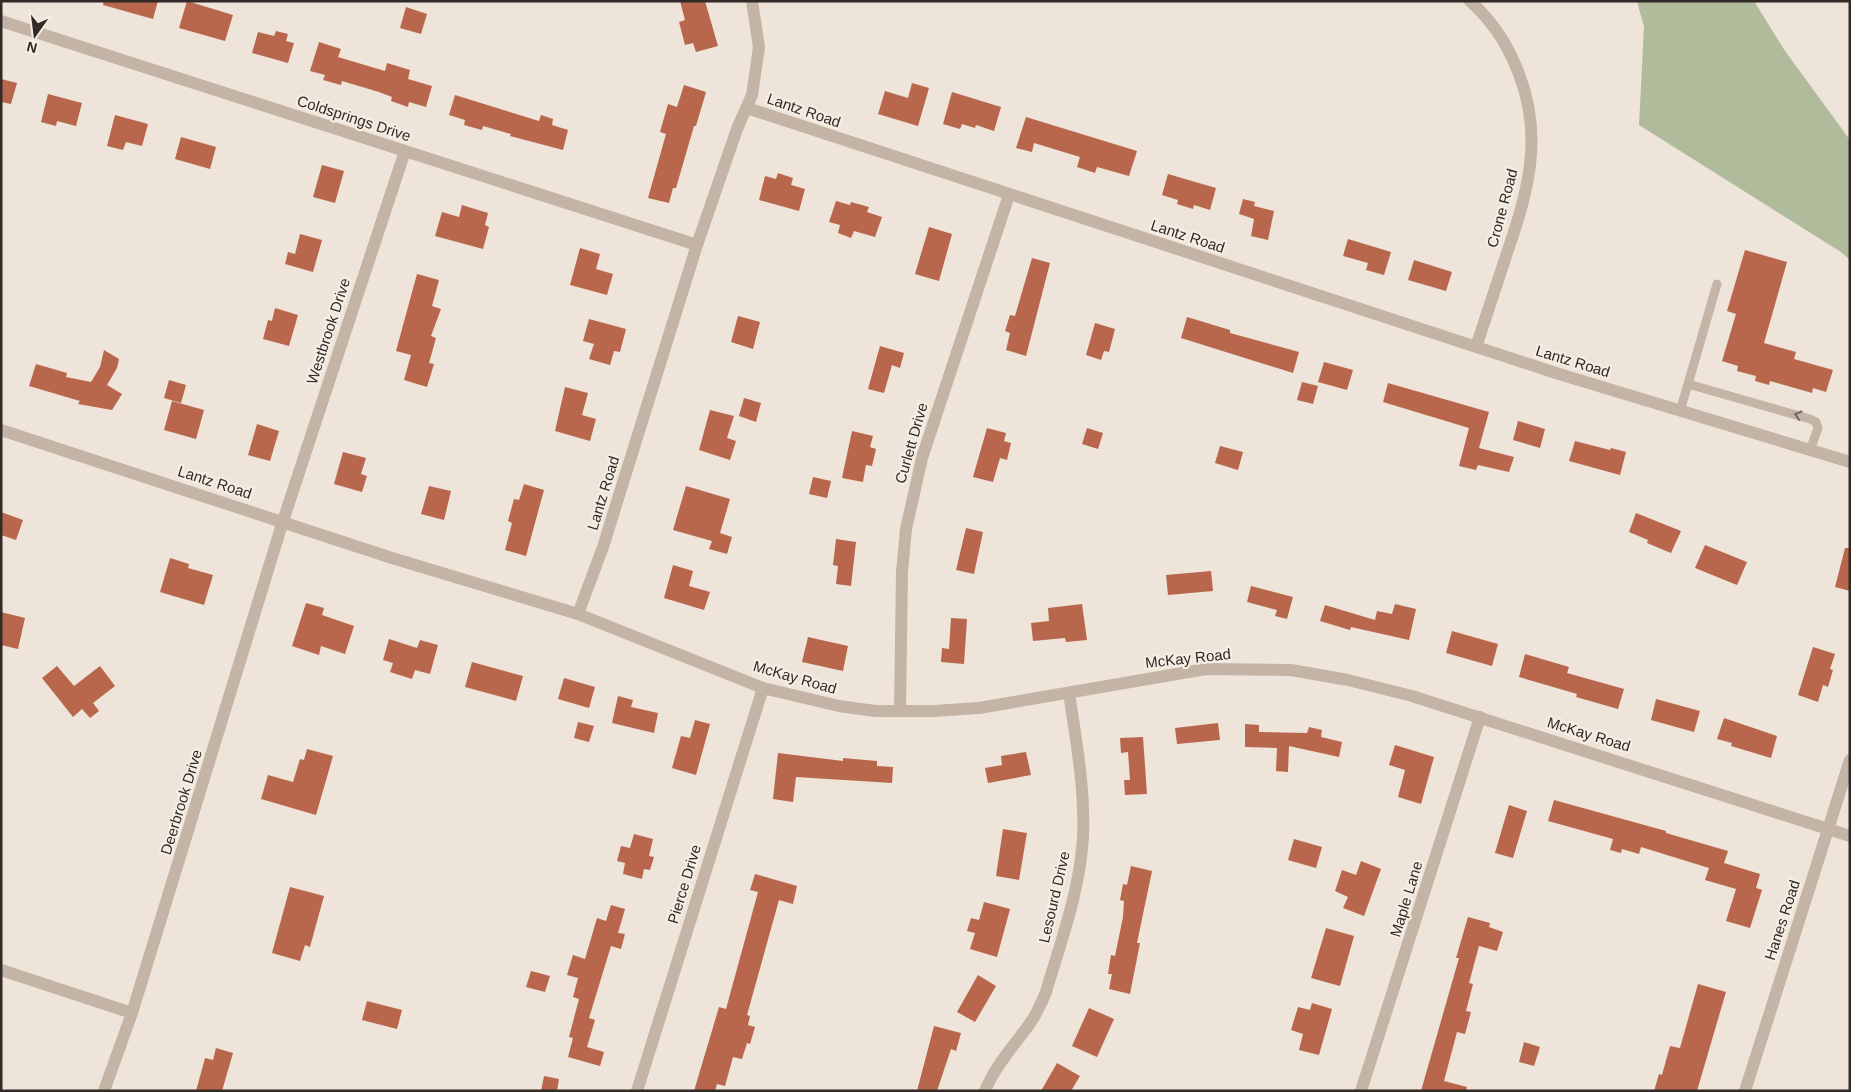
<svg xmlns="http://www.w3.org/2000/svg" width="1851" height="1092" font-family="Arial,sans-serif">
<style>
.green{fill:#b0bb9b}
.building{fill:#b9674c}
.lines{fill:none;stroke-linecap:round;stroke-linejoin:round}
.service{stroke:#c4b4a6;stroke-width:9}
.minor{stroke:#c4b4a6;stroke-width:12}
.tertiary{stroke:#c4b4a6;stroke-width:12}
.oneway{stroke:#736860}
.labels{text-anchor:middle;dominant-baseline:central;stroke-width:4.5;stroke-linejoin:round;paint-order:stroke}
.street-label{font-size:15px;fill:#312a26;stroke:#f6eee4}
</style>
<rect width="100%" height="100%" fill="#eee4d9"/>
<path class="green" d="M1637 1H1754L1785 51 1850 140V260L1841 252 1639 125 1644 27Z"/>
<path class="building" d="M104 1H158L153 19 103 5Z
M187 1 233 15 225 41 179 28Z
M680 1H705L718 46 696 52 693 43 685 45 679 22 685 20Z
M406 7 427 14 421 34 400 28Z
M276 31 288 34 286 41 294 43 288 63 252 53 258 32 274 36Z
M319 42 341 49 338 57 385 71 387 63 410 70 408 79 432 86 426 107 409 102 408 107 391 101 392 97 379 92 342 81 341 85 323 80 325 75 310 71Z
M1 79 17 83 11 104 1 102Z
M912 83 929 88 918 126 878 114 885 91 908 98Z
M684 85 706 92 696 126H694L676 188H673L669 203 648 198 666 134 660 132 668 104 677 107Z
M952 92 1001 107 994 131 976 125 975 128 962 124 960 129 943 124Z
M48 94 82 103 76 126 57 121 56 126 41 122Z
M455 95 539 121 541 115 553 119 552 125 568 130 563 150 510 136 511 134 483 126 482 130 464 125 465 120 449 115Z
M115 115 148 124 142 146 126 142 123 150 107 146Z
M1026 117 1137 151 1129 176 1097 167 1095 173 1077 167 1080 157 1034 143 1032 152 1016 148Z
M181 137 216 147 210 169 175 159Z
M322 165 344 171 335 203 313 197Z
M778 173 793 178 791 185 805 189 799 211 759 200 765 176 776 179Z
M1168 174 1216 188 1210 210 1194 205 1193 209 1177 204 1178 200 1162 195Z
M1243 199 1255 202 1254 206 1274 211 1268 240 1251 236 1254 219 1239 214Z
M836 201 850 205 851 202 869 207 867 212 882 217 875 237 854 231 851 238 838 233 840 225 829 222Z
M462 205 488 213 485 225 489 227 483 249 435 236 442 212 459 217Z
M929 227 952 234 939 281 915 274Z
M300 234 322 240 313 272 285 264 288 252 295 254Z
M1348 239 1391 252 1384 275 1366 270 1368 263 1343 256Z
M580 248 600 254 596 269 613 274 607 295 570 285Z
M1745 250 1787 262 1764 343 1796 352 1794 359 1833 370 1826 392 1813 388 1812 393 1770 381 1769 385 1755 381 1756 376 1737 371 1738 366 1722 361 1736 314 1727 311Z
M1032 258 1050 263 1026 356 1006 350 1010 333 1005 331 1010 315 1015 316Z
M1414 260 1452 272 1446 291 1408 280Z
M417 274 439 280 432 306 441 309 431 336 436 338 429 363 434 364 427 387 404 380 411 355 396 351Z
M275 308 298 315 289 346 263 339 268 320 272 321Z
M738 316 760 322 753 349 731 342Z
M1187 317 1230 330V333L1299 352 1293 373 1181 338Z
M589 319 626 329 620 352 614 351 610 365 589 359 594 344 583 341Z
M1095 323 1115 329 1109 352 1104 351 1101 360 1086 355Z
M880 346 904 353 900 368 892 365 884 393 868 389Z
M104 350 119 359 117 368 107 385 122 394 112 410 78 404 80 401 29 386 36 364 67 373 66 377 91 382 100 367Z
M1324 362 1353 370 1347 390 1318 382Z
M169 380 186 385 181 403 164 398Z
M1302 382 1318 386 1313 404 1297 400Z
M1388 383 1489 412 1479 448 1514 457 1509 472 1478 465 1476 470 1459 466 1469 428 1383 402Z
M565 387 588 393 582 415 596 419 590 441 555 431Z
M744 398 761 403 756 422 739 416Z
M172 401 204 410 196 439 164 430Z
M710 410 734 416 727 438 736 441 730 460 699 450Z
M1518 421 1545 429 1540 448 1513 440Z
M257 424 279 431 270 461 248 455Z
M987 428 1006 433 1004 441 1011 443 1007 460 1000 458 993 482 973 477Z
M1087 428 1103 433 1098 449 1082 444Z
M852 431 873 436 870 447 876 449 872 466 866 465 863 482 842 478Z
M1575 441 1610 450 1611 448 1626 452 1620 475 1569 461Z
M1220 446 1243 452 1238 470 1215 463Z
M343 452 366 458 361 474 367 476 362 492 334 484Z
M813 477 831 481 827 498 809 494Z
M524 484 544 490 526 556 505 550 512 523 508 521 514 499 519 500Z
M429 486 451 491 444 520 421 514Z
M686 486 730 499 720 533 732 537 727 554 709 549 712 541 673 530Z
M1 512 23 520 16 540 1 535Z
M1636 513 1681 531 1671 553 1647 543 1648 540 1629 532Z
M966 528 983 532 974 574 956 570Z
M836 539 856 542 851 586 836 584 838 566 833 565Z
M1705 545 1747 562 1737 585 1695 568Z
M1845 548H1850V591L1835 587Z
M170 558 189 564 188 568 213 575 204 605 160 592Z
M673 565 693 571 689 586 710 592 704 610 664 598Z
M1211 571 1213 591 1168 595 1166 575Z
M1251 586 1293 597 1287 619 1275 616 1277 610 1247 602Z
M306 603 324 608 322 615 354 626 345 654 321 646 319 655 292 646Z
M1082 604 1087 640 1066 642 1065 638 1033 641 1031 623 1049 621 1048 608Z
M1395 604 1416 609 1409 640 1351 627 1350 630 1320 621 1325 605 1375 620 1377 611 1392 614Z
M1 612 25 618 18 649 1 645Z
M951 618 967 619 964 664 941 662 942 648 949 649Z
M1452 631 1498 644 1492 666 1446 653Z
M808 637 848 646 843 671 802 662Z
M389 639 417 648 420 640 438 645 430 674 415 670 412 679 390 672 393 663 383 660Z
M1813 647 1835 654 1830 669 1833 670 1828 687 1823 685 1818 702 1798 695Z
M1525 654 1569 667 1567 673 1624 689 1618 709 1576 697 1577 694 1519 677Z
M472 662 523 676 516 701 465 687Z
M57 666 74 686 100 666 115 686 93 703 99 711 90 718 82 709 73 717 42 678Z
M564 678 595 687 589 708 558 699Z
M618 696 633 700 631 707 658 713 654 733 612 723Z
M1656 699 1700 711 1694 732 1651 720Z
M1724 718 1777 736 1771 758 1731 746 1732 743 1717 739Z
M695 720 710 724 696 775 672 768 681 736 690 738Z
M578 722 594 726 589 742 574 738Z
M1218 723 1220 740 1177 744 1175 728Z
M1245 724 1259 725V732L1307 733 1309 727 1322 730 1321 737 1342 742 1339 757 1289 746 1288 772 1276 771 1277 748 1245 747Z
M1143 737 1147 794 1125 795 1124 780H1130L1128 752 1121 753 1120 738Z
M1395 745 1434 757 1421 804 1398 797 1405 770 1389 765Z
M307 749 333 756 316 815 261 799 268 775 293 782 300 759 304 760Z
M1026 752 1031 775 988 783 985 768 1002 765 1001 756Z
M778 753 843 761V758L877 761V766L893 767 892 783 796 777 793 802 773 799Z
M1554 800 1666 831V833L1728 851 1724 863 1760 874 1756 888 1762 890 1750 928 1726 921 1736 889 1705 880 1709 868 1641 847 1639 854 1622 849 1621 853 1610 850 1613 839 1548 821Z
M1509 805 1527 811 1513 858 1495 853Z
M1003 829 1027 833 1019 880 996 876Z
M634 834 653 839 649 856 654 857 650 870 644 869 642 879 623 874 625 863 617 861 621 846 630 848Z
M1294 839 1322 847 1316 868 1288 860Z
M1361 861 1381 869 1364 916 1343 908 1348 897 1335 891 1342 870 1356 875Z
M1131 866 1152 871 1137 943H1140L1130 994 1109 989 1112 974H1108L1111 955 1115 956 1123 917 1124 901 1120 900 1123 884 1127 885Z
M755 874 797 886 793 904 779 900 747 1015 750 1016 748 1025 755 1027 750 1044 747 1043 742 1059 733 1057 725 1086 717 1084 715 1091H694L719 1007 726 1009 758 892 750 890Z
M290 887 324 896 310 947 305 945 300 961 272 953Z
M984 902 1010 909 997 957 970 949 975 933 967 931 971 918 979 920Z
M611 905 625 909 618 933 625 934 621 949 611 946 589 1018 595 1020 587 1047 604 1052 600 1066 568 1057 573 1038 569 1037 579 999 573 997 578 978 567 975 573 955 585 959 597 918 606 921Z
M1468 917 1490 923 1489 927 1503 932 1497 951 1479 946 1469 983 1473 984 1466 1011 1471 1012 1465 1034 1457 1032 1444 1081 1467 1087 1466 1091H1421L1459 958H1456Z
M1326 928 1354 936 1340 986 1311 978Z
M531 971 550 976 545 992 526 987Z
M978 975 996 986 975 1022 957 1012Z
M1698 984 1726 992 1697 1091H1654L1659 1074 1662 1075 1670 1046 1680 1048Z
M367 1001 402 1010 397 1029 362 1020Z
M1312 1003 1332 1009 1319 1055 1299 1050 1303 1034 1291 1030 1298 1007 1310 1010Z
M1089 1008 1114 1019 1097 1057 1072 1046Z
M934 1026 961 1033 956 1051 951 1049 937 1091H917Z
M1524 1042 1540 1047 1534 1066 1519 1062Z
M216 1048 233 1053 222 1091H196L205 1058 213 1060Z
M1057 1063 1080 1076 1071 1091H1041Z
M544 1076 559 1079 557 1091H541Z"/>
<g class="lines">
<path class="service" d="M1688 384 1717 284
M1680 411 1688 384 1810 419 1816 422 1818 428 1810 450"/>
<path class="minor" d="M1470 1C1489 18 1504 39 1514 62 1545 130 1530 186 1507 253 1497 284 1486 316 1476 347
M1 21 697 245
M747 108 1559 374 1850 462
M578 614 603 547 697 245 737 129 752 95 759 47 752 1
M900 710 902 572 906 529 922 458 1009 195
M1828 829 1850 836
M1 970 132 1013
M104 1091 132 1013 283 521 405 151
M637 1091 763 688
M985 1091C995 1066 1013 1047 1028 1026 1036 1016 1041 1004 1046 992 1061 941 1080 890 1083 837 1085 788 1076 740 1069 693
M1361 1091 1480 717"/>
<path class="tertiary" d="M1 430 392 558 578 614 763 688 839 706 875 711H934L979 708 1206 669 1291 670 1348 680 1412 696 1828 829
M1745 1091 1850 760"/>
</g>
<defs><path id="oneway-chevron" d="M-2-3.5L2.5 0L-2 3.5" fill="none" stroke-width="1.6" stroke-linecap="round" stroke-linejoin="round" transform="scale(1.25)"/></defs>
<use class="oneway" href="#oneway-chevron" transform="translate(1798 415) rotate(-164)"/>
<g class="labels">
<g class="street-label">
<text transform="translate(804 110) rotate(19)">Lantz Road</text>
<text transform="translate(354 118) rotate(18)">Coldsprings Drive</text>
<text transform="translate(1502 208) rotate(-75)">Crone Road</text>
<text transform="translate(1188 236) rotate(18)">Lantz Road</text>
<text transform="translate(328 331) rotate(-72)">Westbrook Drive</text>
<text transform="translate(1573 361) rotate(17)">Lantz Road</text>
<text transform="translate(911 443) rotate(-74)">Curlett Drive</text>
<text transform="translate(215 482) rotate(18)">Lantz Road</text>
<text transform="translate(603 493) rotate(-73)">Lantz Road</text>
<text transform="translate(1188 658) rotate(-6)">McKay Road</text>
<text transform="translate(795 677) rotate(16)">McKay Road</text>
<text transform="translate(1589 734) rotate(17)">McKay Road</text>
<text transform="translate(181 802) rotate(-73)">Deerbrook Drive</text>
<text transform="translate(684 884) rotate(-73)">Pierce Drive</text>
<text transform="translate(1054 897) rotate(-77)">Lesourd Drive</text>
<text transform="translate(1406 899) rotate(-73)">Maple Lane</text>
<text transform="translate(1782 920) rotate(-72)">Hanes Road</text>
</g>
</g>
<rect width="1851" height="1092" fill="none" stroke="#312a26" stroke-width="5"/>
<g transform="translate(35 35) rotate(194)" stroke="#f6eee4" stroke-width="4" paint-order="stroke">
<path d="M0-4L9 19L0 12L-9 19Z" fill="#312a26"/>
<text y="-8" font-size="14" font-weight="bold" text-anchor="middle" fill="#312a26">N</text>
</g>
</svg>
